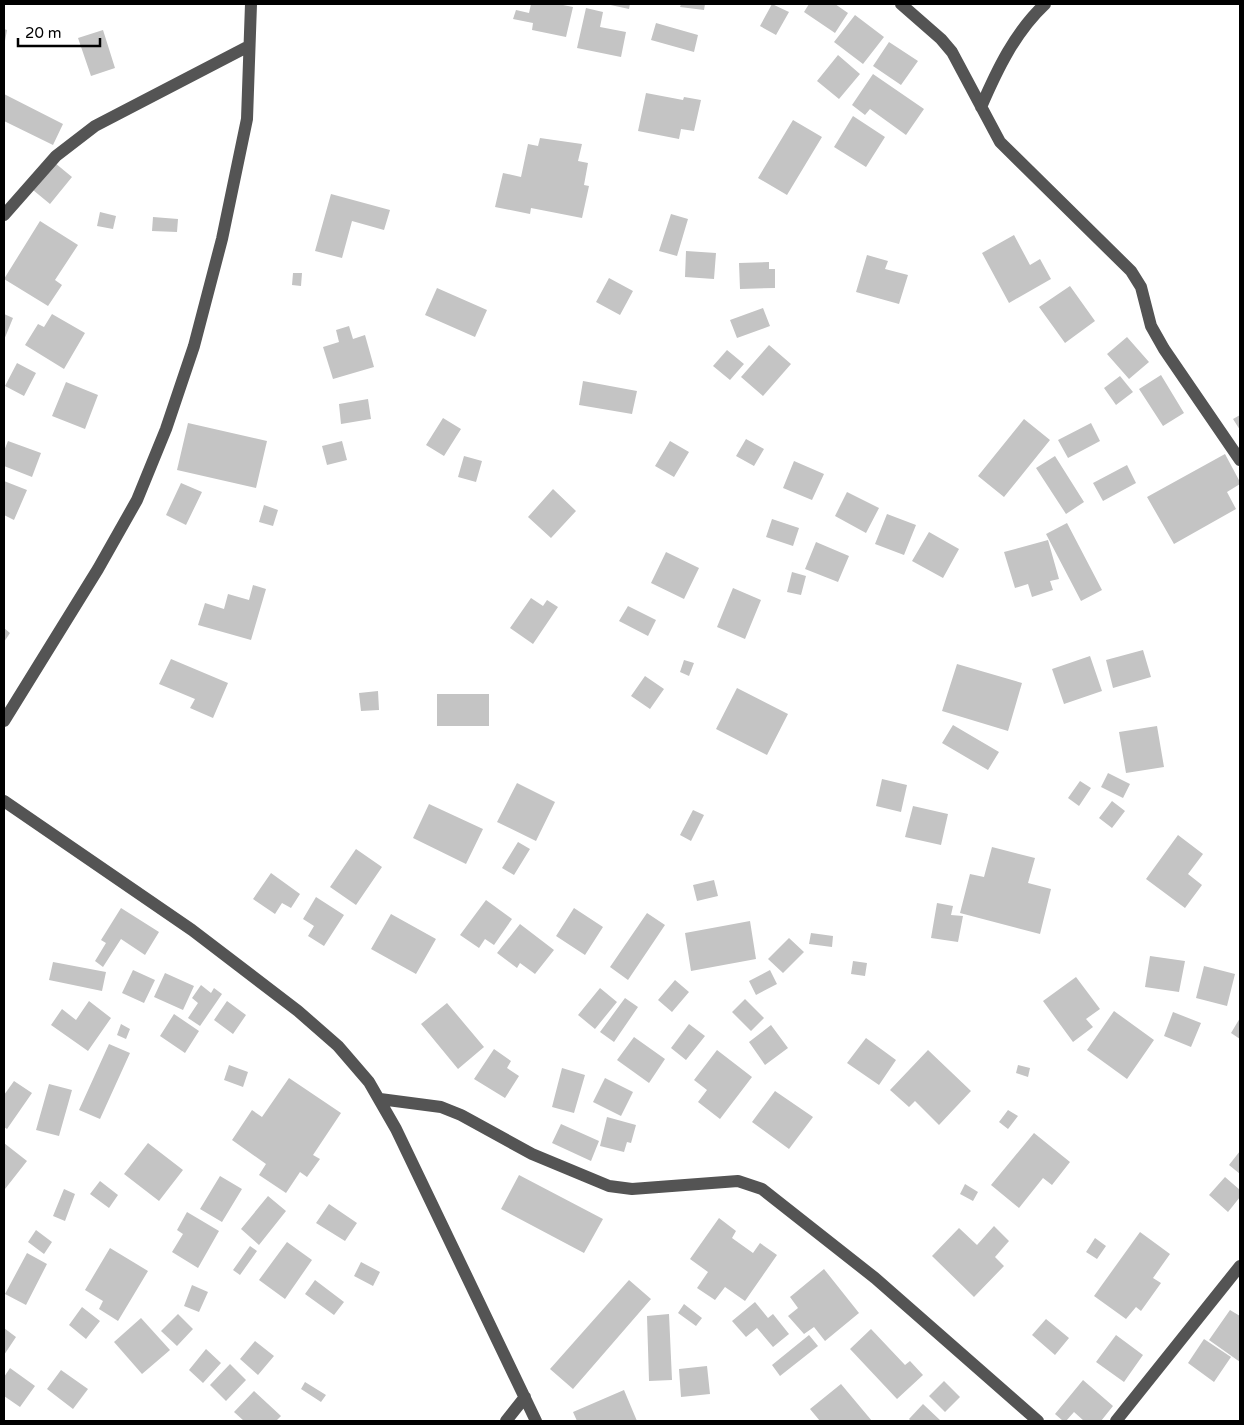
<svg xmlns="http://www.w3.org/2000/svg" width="1244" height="1425" font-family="'Varela Round',sans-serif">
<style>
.building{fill:#c4c4c4}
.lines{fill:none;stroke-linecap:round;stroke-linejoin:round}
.minor{stroke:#545454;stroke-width:12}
</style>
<rect width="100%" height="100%" fill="#fff"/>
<path class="building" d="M531 4H558L573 7 566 37 532 30 533 23 513 19 516 10 529 13Z
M606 4H630L629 9Z
M681 4H705L704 10 680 7Z
M772 4 789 12 776 35 760 26Z
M809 4H835L848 13 835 33 804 12Z
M586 8 603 12 600 27 626 32 621 57 577 48Z
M855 15 884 37 863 64 834 42Z
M656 23 698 35 694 52 651 40Z
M4 29 7 30 5 41H4Z
M103 30 115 68 91 76 78 38Z
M889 42 918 61 901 85 873 66Z
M838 55 860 74 839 99 817 81Z
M873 74 924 109 906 135 870 109 865 115 852 105Z
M646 93 683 100 684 97 701 100 694 131 681 129 679 139 638 131Z
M4 94 63 124 53 145 4 121Z
M853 116 885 137 866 167 834 147Z
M793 120 822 137 787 195 758 178Z
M540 138 582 144 578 161 588 163 584 185 589 186 582 218 531 208 530 214 495 207 503 173 521 177 528 144 538 146Z
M55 163 72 177 50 204 33 190Z
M331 194 390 210 384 230 352 221 342 258 315 251Z
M100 212 116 216 113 229 97 226Z
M671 214 688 219 677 256 659 251Z
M153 217 178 219 177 232 152 231Z
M40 221 78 245 55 280 62 285 48 306 4 279Z
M1014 235 1030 265 1040 259 1051 279 1009 303 982 253Z
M686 251 716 253 714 279 685 277Z
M867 255 888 261 885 269 908 275 899 304 856 292Z
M769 262V269H775V288L740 289 739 263Z
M293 273H302L301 286 292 285Z
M609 278 633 291 620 315 596 302Z
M1070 286 1095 321 1065 343 1039 307Z
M437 288 487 310 475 337 425 315Z
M763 308 770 326 737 338 730 320Z
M4 314 13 318 4 340Z
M52 314 85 333 64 369 25 345 38 324 44 327Z
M349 326 353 339 365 335 374 367 333 379 323 347 339 342 336 330Z
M1127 337 1149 362 1129 379 1107 354Z
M769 345 791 364 763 396 741 377Z
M727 350 744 364 730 380 713 366Z
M17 363 36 373 24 396 5 386Z
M1161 375 1184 413 1163 426 1139 389Z
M1120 376 1133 392 1116 405 1104 388Z
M583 381 637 391 632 414 579 405Z
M66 382 98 395 85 429 52 416Z
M368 399 371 419 341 424 339 404Z
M1240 415V430L1233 419Z
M443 418 461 429 444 456 426 445Z
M1024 419 1050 440 1004 497 978 476Z
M188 423 267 441 256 488 177 470Z
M1091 423 1100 441 1068 458 1058 440Z
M746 439 764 449 754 466 736 456Z
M8 441 41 453 32 477 4 466V451Z
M342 441 347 460 327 465 322 446Z
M670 441 689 452 674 477 655 466Z
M1225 454 1240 482V484L1227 492 1236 509 1174 544 1147 497Z
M464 456 482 461 476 482 458 477Z
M1055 456 1084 502 1066 514 1036 468Z
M794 461 824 474 812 500 783 488Z
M1127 465 1136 483 1103 501 1093 483Z
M4 481 27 490 14 520 4 515Z
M181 483 202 492 186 525 166 515Z
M553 489 576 511 551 538 528 517Z
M847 492 879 508 866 533 835 516Z
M264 505 278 510 273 526 259 522Z
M887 514 916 525 904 555 875 544Z
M772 519 799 528 793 546 766 537Z
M1067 523 1102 590 1081 601 1046 534Z
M929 532 959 549 943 578 912 561Z
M1048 540 1059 579 1050 581 1053 590 1032 597 1028 584 1015 588 1004 552Z
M816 542 849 556 838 582 805 569Z
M666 552 699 568 684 599 651 583Z
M792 572 806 576 801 595 787 592Z
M253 585 266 589 251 640 198 625 205 603 224 609 228 594 249 600Z
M733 588 761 600 745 639 717 627Z
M531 598 543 606 547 600 558 607 533 644 510 628Z
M628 606 656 620 648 636 619 621Z
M4 628 10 633 4 642Z
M1143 650 1151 677 1113 688 1106 660Z
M1090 656 1102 691 1064 704 1052 669Z
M171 659 228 683 213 718 190 708 195 699 159 684Z
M684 660 694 663 689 676 680 672Z
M957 664 1022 683 1008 731 942 711Z
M645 676 664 689 650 709 631 696Z
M737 688 788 714 767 755 716 729Z
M378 691 379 710 361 711 359 693Z
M437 694H489V726H437Z
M953 725 999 752 988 770 942 743Z
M1157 726 1164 767 1126 773 1119 732Z
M1108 773 1130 784 1123 798 1101 787Z
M882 779 907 785 901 812 876 806Z
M1080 781 1091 788 1079 806 1068 798Z
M517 783 555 802 536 841 497 822Z
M1112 801 1125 811 1112 828 1099 818Z
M429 804 483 829 466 864 413 838Z
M913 806 948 814 941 845 905 837Z
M693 810 704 815 691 841 680 835Z
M1178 835 1203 854 1188 874 1202 885 1185 908 1146 879Z
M518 842 530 849 514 875 502 868Z
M992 847 1035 858 1028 883 1051 889 1040 934 960 913 970 874 984 877Z
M356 849 382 867 356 905 330 887Z
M271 873 300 894 291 908 282 903 275 914 253 899Z
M714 880 718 896 697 901 693 885Z
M316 897 344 915 324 946 308 936 314 926 303 919Z
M486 900 512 919 494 945 485 939 479 948 460 935Z
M937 903 953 906 951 915 963 916 958 942 931 938Z
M121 908 159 932 145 955 121 939 103 967 95 961 106 943 101 940Z
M574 908 603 927 585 955 556 936Z
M647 913 665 925 628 980 610 967Z
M391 914 436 939 416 974 371 949Z
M750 921 756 959 691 971 685 933Z
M520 924 554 950 535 974 520 963 517 968 497 953Z
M811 933 833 936 832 947 809 944Z
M789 938 804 952 783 973 768 959Z
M1150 956 1185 961 1179 992 1145 987Z
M853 961 867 963 865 976 851 974Z
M53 962 106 972 102 991 49 980Z
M1204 966 1235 974 1227 1006 1196 998Z
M133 970 155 980 144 1003 122 993Z
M770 970 777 984 756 995 749 981Z
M165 973 194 986 183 1010 154 997Z
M1076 977 1100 1009 1086 1019 1093 1027 1073 1042 1043 1001Z
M675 980 689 992 672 1012 658 1000Z
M201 985 211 993 214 988 222 994 200 1026 188 1018 198 1003 192 998Z
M600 988 617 1002 595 1029 578 1015Z
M625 998 638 1007 614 1042 600 1032Z
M745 999 764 1018 751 1031 732 1012Z
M89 1001 111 1018 88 1051 51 1025 62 1009 76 1020Z
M227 1001 246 1015 233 1034 214 1020Z
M447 1003 484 1047 458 1069 421 1024Z
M1114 1011 1154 1040 1127 1079 1087 1050Z
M1173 1012 1201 1023 1191 1047 1164 1036Z
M174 1014 199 1031 185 1053 160 1036Z
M1240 1018V1039L1231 1033Z
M121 1024 130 1029 126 1039 117 1035Z
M689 1024 705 1036 686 1060 671 1048Z
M771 1025 788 1048 765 1065 749 1042Z
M634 1037 665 1059 649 1083 617 1060Z
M866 1038 896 1060 879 1085 847 1063Z
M109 1044 130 1053 100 1119 79 1110Z
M494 1049 511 1061 507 1068 519 1076 505 1098 474 1079Z
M717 1050 752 1077 720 1119 698 1102 707 1090 694 1080Z
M928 1050 971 1091 939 1125 915 1101 909 1107 890 1090Z
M229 1065 248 1072 243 1087 224 1080Z
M1018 1065 1030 1068 1028 1077 1016 1073Z
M562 1068 585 1075 574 1113 552 1107Z
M289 1078 341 1113 313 1155 320 1159 307 1177 300 1172 286 1193 259 1175 266 1164 232 1140 252 1110 262 1117Z
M605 1078 633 1092 621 1116 593 1102Z
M14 1081 32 1093 7 1129 4 1127V1095Z
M49 1084 72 1090 59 1136 36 1130Z
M775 1091 813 1117 789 1149 752 1122Z
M1008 1110 1018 1116 1008 1129 999 1122Z
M607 1117 636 1125 631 1143 627 1142 624 1152 600 1146Z
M561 1124 599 1141 591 1161 552 1143Z
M1034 1133 1070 1162 1052 1185 1043 1178 1019 1208 991 1185Z
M4 1143 27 1161 5 1189 4 1188Z
M148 1143 183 1170 159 1201 124 1174Z
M1240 1151V1174L1229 1165Z
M519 1175 603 1219 584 1253 501 1209Z
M220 1176 242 1189 222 1222 200 1209Z
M1225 1177 1240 1190V1197L1228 1212 1209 1195Z
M100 1181 118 1195 109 1208 90 1194Z
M965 1184 978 1192 973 1201 960 1194Z
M64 1189 75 1194 65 1221 53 1216Z
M268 1196 286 1211 259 1245 241 1229Z
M329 1204 357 1223 345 1241 316 1223Z
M187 1212 219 1231 198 1268 172 1252 183 1234 177 1230Z
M719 1218 736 1231 732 1238 753 1253 760 1243 777 1255 745 1301 725 1287 715 1300 697 1288 708 1272 690 1259Z
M994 1226 1009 1241 995 1257 1004 1266 974 1297 932 1256 959 1228 977 1245Z
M36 1230 52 1242 44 1254 28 1242Z
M1140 1232 1170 1254 1153 1278 1161 1283 1141 1311 1136 1307 1126 1319 1094 1296Z
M1095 1238 1106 1246 1097 1259 1086 1252Z
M287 1242 312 1260 285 1299 259 1280Z
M250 1246 257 1251 240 1275 233 1270Z
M110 1248 148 1271 118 1321 99 1309 103 1301 85 1290Z
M27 1253 47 1264 26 1305 5 1294Z
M361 1262 380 1272 373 1286 354 1276Z
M824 1269 859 1313 825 1341 814 1327 804 1334 788 1316 798 1308 790 1297Z
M315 1280 344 1302 334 1315 305 1294Z
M629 1280 651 1299 573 1389 550 1369Z
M192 1285 208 1292 199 1312 184 1306Z
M755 1302 768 1318 773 1314 789 1334 773 1347 757 1328 746 1337 732 1321Z
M684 1304 702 1318 696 1326 678 1313Z
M82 1307 100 1321 86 1339 69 1325Z
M1230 1310 1240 1316V1362L1209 1340Z
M178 1314 193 1329 177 1346 161 1331Z
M669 1314 672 1380 649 1381 647 1316Z
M141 1318 170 1350 142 1374 114 1342Z
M1046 1319 1069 1338 1055 1355 1032 1335Z
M4 1328 16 1337 4 1355Z
M871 1329 905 1365 910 1361 923 1375 897 1399 850 1349Z
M809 1335 818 1346 780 1376 772 1365Z
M1116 1335 1143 1355 1124 1382 1096 1362Z
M1204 1339 1231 1357 1214 1382 1188 1363Z
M255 1341 274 1356 258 1375 240 1359Z
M206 1349 221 1363 203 1383 189 1370Z
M230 1364 246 1380 226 1401 210 1385Z
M707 1366 710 1394 681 1397 679 1369Z
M10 1368 35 1386 20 1407 4 1396V1377Z
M61 1370 88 1389 73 1409 47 1389Z
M1083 1380 1113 1406 1101 1421H1084L1074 1412 1066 1421H1063L1055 1414Z
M944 1381 960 1397 945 1412 929 1396Z
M305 1382 326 1395 321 1402 301 1389Z
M841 1384 872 1421H820L810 1409Z
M624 1390 637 1421H577L573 1412Z
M254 1391 281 1416 276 1421H244L234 1412Z
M923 1404 941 1421H911L909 1419Z"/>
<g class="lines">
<path class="minor" d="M901 4 941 39 952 52 1000 142 1131 271 1141 287 1151 326 1164 349 1240 460
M981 107C997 70 1015 32 1045 4
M4 215 56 156 95 126 249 46
M4 721 98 569 137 500 166 429 194 346 222 239 247 119 251 4
M4 801 192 930 298 1011 338 1046 369 1082 396 1129 536 1421
M380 1099 441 1107 461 1115 532 1154 609 1186 632 1189 738 1181 762 1189 875 1278 1038 1421
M506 1421 525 1397
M1116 1421 1240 1266"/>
</g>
<rect width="1244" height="1425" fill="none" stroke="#000000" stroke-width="10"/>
<path d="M18 38v8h82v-8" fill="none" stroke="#000000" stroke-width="2.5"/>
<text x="25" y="38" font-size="15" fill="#000000" stroke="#ffffff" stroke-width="4" paint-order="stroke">20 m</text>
</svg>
